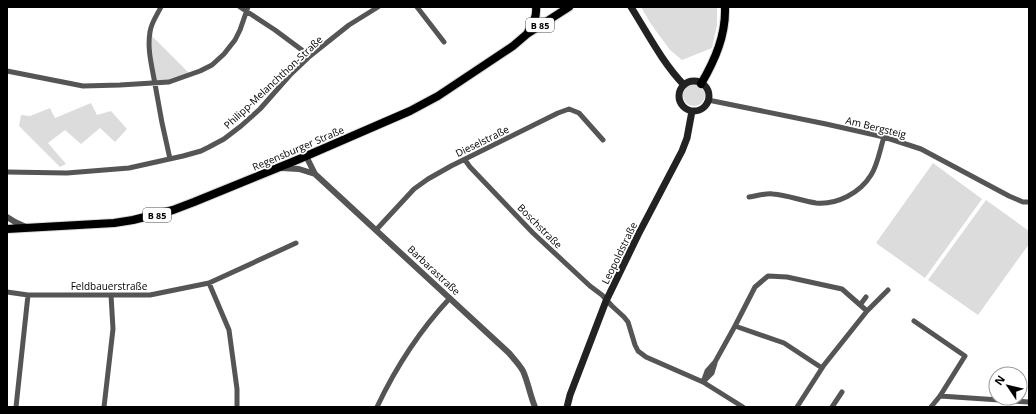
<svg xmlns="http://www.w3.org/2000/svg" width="1036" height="414" font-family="'Open Sans',sans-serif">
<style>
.green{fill:#dcdcdc}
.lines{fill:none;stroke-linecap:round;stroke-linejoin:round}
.primary-casing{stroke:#dbdbdb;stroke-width:10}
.minor{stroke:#555;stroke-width:5}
.tertiary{stroke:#555;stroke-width:6}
.secondary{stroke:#222;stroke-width:7}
.primary{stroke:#000;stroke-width:8}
.labels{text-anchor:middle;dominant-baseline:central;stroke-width:3.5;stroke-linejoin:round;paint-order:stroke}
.shield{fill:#fff;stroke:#4c4c4c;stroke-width:1}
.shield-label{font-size:9px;font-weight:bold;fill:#000}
.street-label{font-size:10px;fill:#000;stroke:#fff}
</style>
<rect width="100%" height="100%" fill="#fff"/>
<path class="green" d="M641 7H717V25L712 48 682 60 670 50 651 24Z
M151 35 190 74 168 82 155 83 153 64Z
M683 95a11 11 0 1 1 22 0a11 11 0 1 1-22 0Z
M91 103 97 115 111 111 127 129 115 142 100 128 81 144 65 130 48 143 66 164 60 167 19 126 21 115 30 116 50 108 55 118Z
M933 163 982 199 925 278 876 243Z
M986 200 1029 231V244L978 315 928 280Z"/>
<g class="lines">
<defs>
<path id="primary" d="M528 32C533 24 537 17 536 7
M701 84C715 60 726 35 725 7
M7 229 114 223 133 220 173 210 194 202 297 160 410 111 438 96 513 46 527 34 569 7"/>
</defs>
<use href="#primary" class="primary-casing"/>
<path class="minor" d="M161 7C157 15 151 23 150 32 147 49 152 67 155 84 159 109 164 134 170 159
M240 7 275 30 310 56
M417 7 444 42
M7 71 83 86 120 85 169 82 200 71 212 65 224 54 235 40 240 30 248 7
M708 100 826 124 884 137 921 149 1009 196 1023 202H1029
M465 160 470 167 533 233 590 286 602 295 612 306 624 317 628 322 635 345 638 351 646 357 703 382 743 407
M7 172 67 173 129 168 183 156 201 151 209 147 224 139 241 126 260 109 290 75 310 56 349 25 378 7
M749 197C757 196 765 193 773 194 787 195 802 201 816 203 837 205 860 193 871 175 878 164 880 149 884 137
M376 230 414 189 428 179 451 166 558 113 569 109 579 113 603 140
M209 283 229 330 237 389V407
M7 292 28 295H150L209 283 296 243
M860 305 866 297
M914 321 965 356 940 396 931 407
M735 326 755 287 768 276 787 277 842 289 867 311
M704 381 712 373 715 363
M703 382 707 371 715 362 735 326 784 343 822 368
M940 396 1029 402
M16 407 28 295
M104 407 113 329 111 295
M377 407C395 369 421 329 450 298
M797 407 824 365 867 311 888 290
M832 407 842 392"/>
<path class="tertiary" d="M306 156 315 174 509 353C514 359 519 364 523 371 528 382 530 395 535 407
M281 168 299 169 315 174
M7 217 15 222 26 227"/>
<path class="secondary" d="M631 7C648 34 662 62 684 85
M679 96a15 15 0 1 1 30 0a15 15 0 1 1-30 0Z
M567 407 570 395 606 301 638 235 682 151 687 138 692 111"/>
<use href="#primary" class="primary"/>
</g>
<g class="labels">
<g class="shield">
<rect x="526" y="18" width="28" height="14" rx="3"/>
<rect x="143" y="208" width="28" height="14" rx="3"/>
</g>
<g class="shield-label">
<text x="540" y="25">B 85</text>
<text x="157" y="215">B 85</text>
</g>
<g class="street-label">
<text transform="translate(273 82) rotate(-43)">Philipp-Melanchthon-Straße</text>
<text transform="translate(876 127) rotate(14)">Am Bergsteig</text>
<text transform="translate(482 141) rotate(-26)">Dieselstraße</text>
<text transform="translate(298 148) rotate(-23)">Regensburger Straße</text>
<text transform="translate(540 226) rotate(45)">Boschstraße</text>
<text transform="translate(619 253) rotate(-64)">Leopoldstraße</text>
<text transform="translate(434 270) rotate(43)">Barbarastraße</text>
<text x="109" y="286">Feldbauerstraße</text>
</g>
</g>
<rect width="1036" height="414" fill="none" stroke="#000000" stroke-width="16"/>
<g transform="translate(1008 386) rotate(305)"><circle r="19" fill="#ffffff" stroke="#999999"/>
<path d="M0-3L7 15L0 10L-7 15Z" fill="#000000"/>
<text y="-6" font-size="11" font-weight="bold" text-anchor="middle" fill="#000000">N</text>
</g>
</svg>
